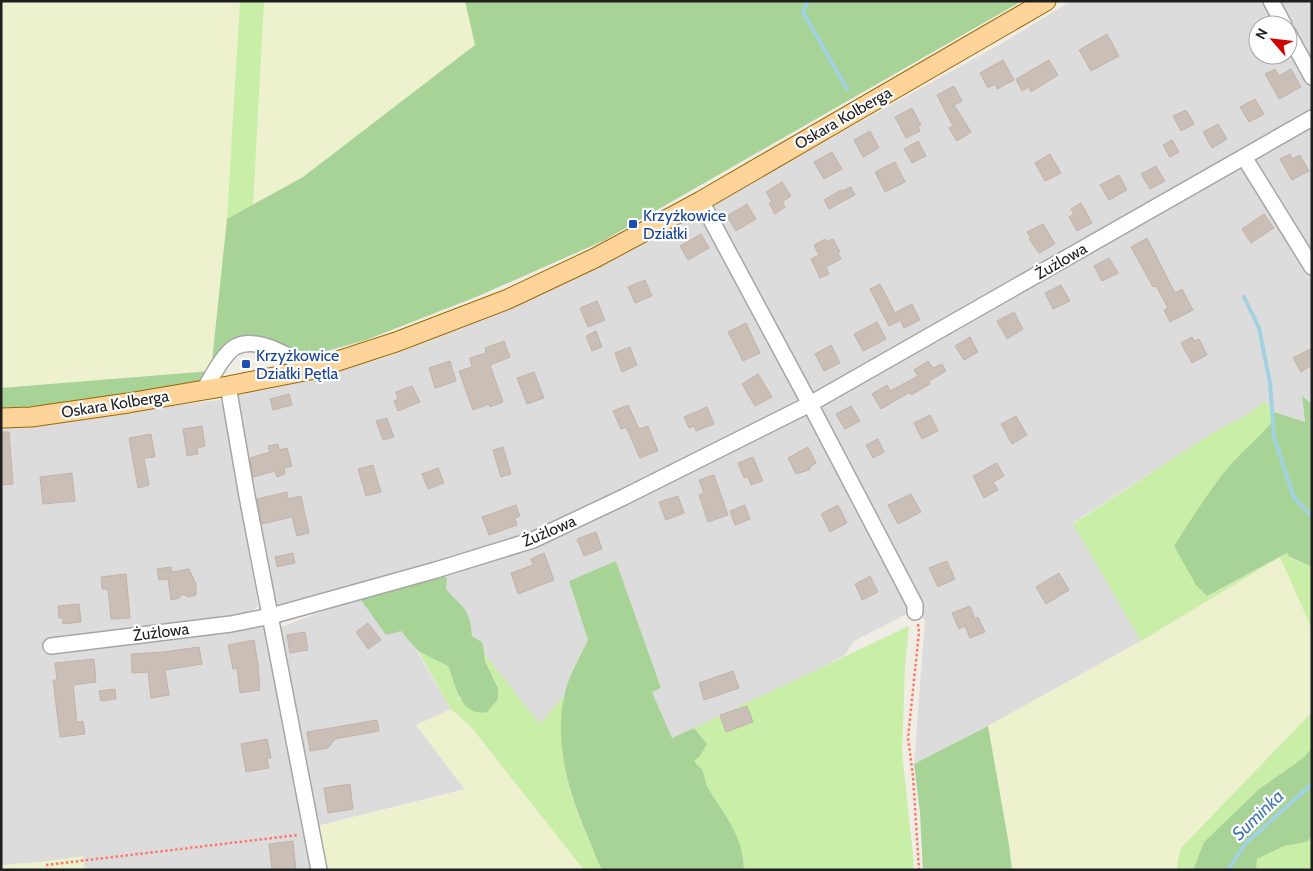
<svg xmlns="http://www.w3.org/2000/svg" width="1313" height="871" font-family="Cabin,sans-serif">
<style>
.residential{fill:#dddcdc;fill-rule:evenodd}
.farmland{fill:#eef1ce}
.grass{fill:#c9eea7}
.forest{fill:#a7d396}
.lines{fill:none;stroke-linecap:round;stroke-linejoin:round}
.stream{stroke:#a2d2e1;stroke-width:4}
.building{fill:#c9bfb7;stroke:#c3b3a6}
.minor-casing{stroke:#a6a6a6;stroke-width:18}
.major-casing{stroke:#9a6800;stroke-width:21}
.path{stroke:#ff7867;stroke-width:2.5;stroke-dasharray:2.5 2.5;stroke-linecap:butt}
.minor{stroke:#fff;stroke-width:15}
.major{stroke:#ffd49b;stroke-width:19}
.transit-dot{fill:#1a4fb4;stroke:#fff;stroke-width:2}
.labels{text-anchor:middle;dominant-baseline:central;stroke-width:4.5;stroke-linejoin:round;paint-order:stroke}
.street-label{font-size:16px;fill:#1f1f1f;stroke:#fff}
.transit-label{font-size:16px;fill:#164399;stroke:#fff;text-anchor:start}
.water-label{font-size:18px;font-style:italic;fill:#4177ae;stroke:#fff}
</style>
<rect width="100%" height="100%" fill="#f0ede4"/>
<path class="residential" d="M1071 1H1312V404L1302 396 1305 423 1271 411 1266 401 1245 416 1211 434 1073 523 1141 641 988 726 914 764 925 620 911 612 854 641 844 656 758 699 672 738 652 692 661 688 616 561 569 581 588 640 575 665 564 696 540 724 484 653 483 643 472 636 471 627 462 606 445 589 447 578 432 563 276 605 237 392 385 358 514 305 623 254 1004 42ZM1258 25H1288V55H1258Z
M220 400 228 419 258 606 251 613 45 642V653L268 625 310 870H42L41 862 1 865V427Z
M359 597 401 631 412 643 451 709 417 726 465 789 317 826 279 628Z"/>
<path class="farmland" d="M1 1H465L476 45 303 177 227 219 211 371 1 388Z
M1280 557 1312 629V712L1181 848 1177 864 1178 870H1012L1009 845 988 726 1141 641Z
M451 709 472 728 584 870H438L436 867 425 870H325L317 826 465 790 416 725Z
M83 856 85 870H1V865L41 862Z"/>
<path class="grass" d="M240 1H264L253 205 227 219Z
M1266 401 1271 411 1273 421 1260 436 1207 596 1288 553 1290 558 1312 567V629L1280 557 1141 641 1073 524 1211 434 1245 416Z
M909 626 905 667 902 753 914 864 913 870H745C741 838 726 818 710 791 703 778 706 774 693 761L700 756 707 744 694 728Z
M418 651 448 666 460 701 498 687 485 661 484 653 540 724 564 696 561 731 563 751 570 791 580 821 603 870H584L472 728 451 709Z
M1312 712V748L1302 759 1259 789 1204 842 1193 870H1178L1177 864 1181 848Z
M1312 835V870H1256V859L1284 846 1307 842Z"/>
<path class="forest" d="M465 1H1022L603 241 476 297 366 340 295 360 274 350 235 347 208 383 33 409 1 410V388L211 371 227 219 303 177 475 45Z
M1302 396 1312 404V567L1290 557 1287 553 1207 596 1196 585 1174 546C1192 518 1210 489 1232 463 1245 449 1260 436 1273 421L1271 411 1305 422Z
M616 561 661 688 652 692 672 738 694 728 707 744 700 756 694 761C696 764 700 767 702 770 705 775 705 782 708 788 725 816 743 835 744 870H603C597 862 594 851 590 842 570 798 554 746 564 697 568 677 579 658 588 640L569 581Z
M438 573 447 578 446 589C463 609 470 607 472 636L483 643 485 661 498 688V699L487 712C460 717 456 686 448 666L418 651 401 631 386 635 359 597Z
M988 726 1009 845 1012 870H923L920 813 914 764Z
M1312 748V835L1307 842 1284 846 1257 859 1256 870H1193L1204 842 1259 789 1302 759Z"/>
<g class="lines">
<path class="stream" d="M808 1 803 12 847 89
M1244 297 1259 328 1270 383 1274 437 1294 498 1312 516
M1228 870 1245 844 1312 784"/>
</g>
<path class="building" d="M1107 34 1119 56 1091 71 1079 50Z
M1003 60 1014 80 997 89 995 84 988 88 980 73Z
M1049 60 1058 75 1031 92 1029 87 1022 91 1016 79Z
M1275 69 1279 76 1291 69 1301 87 1279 99 1265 74Z
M954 86 962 101 954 105 971 132 957 141 949 128 953 126 937 95Z
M1255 99 1264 114 1249 122 1240 107Z
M912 108 921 125 918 126 920 131 906 138 895 117Z
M1186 110 1194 124 1181 131 1173 116Z
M1218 124 1227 139 1212 148 1203 132Z
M870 131 879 148 863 157 854 140Z
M1172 140 1179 152 1170 157 1163 145Z
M918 141 926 156 912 163 904 149Z
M832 152 842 169 824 179 814 162Z
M1050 154 1061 173 1045 181 1035 163Z
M1290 154 1292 159 1300 155 1309 171 1292 180 1280 159Z
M895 162 905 182 885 192 875 172Z
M1156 166 1165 181 1150 189 1141 174Z
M1119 175 1127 190 1109 200 1100 185Z
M782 182 791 196 782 202 785 207 775 214 769 203 772 202 766 192Z
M851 187 855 195 829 209 824 200 841 190 842 191Z
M1081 203 1092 223 1077 231 1069 217 1074 214 1071 209Z
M747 204 756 219 736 231 727 216Z
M1264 214 1274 228 1251 243 1242 229Z
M1043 224 1055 244 1039 253 1029 239 1031 238 1027 232Z
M701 234 709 248 688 260 680 246Z
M1147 238 1175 293 1182 289 1193 310 1170 322 1164 310 1168 308 1156 286 1153 287 1131 247Z
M825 239 826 242 833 239 840 252 838 253 841 259 826 267 829 274 820 278 811 259 819 255 814 245Z
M1109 258 1118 273 1102 281 1094 266Z
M645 280 652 296 635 303 628 287Z
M880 284 899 321 889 326 870 289Z
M1061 285 1070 301 1053 309 1045 293Z
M597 301 605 320 588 327 580 308Z
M912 304 920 320 904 328 896 312Z
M1014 312 1023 329 1007 339 997 321Z
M877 322 886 339 863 351 854 334Z
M746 323 760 353 743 361 728 332Z
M596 331 602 347 592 351 586 336Z
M970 337 978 352 964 360 955 346Z
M1192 337 1194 341 1199 339 1207 355 1192 363 1181 343Z
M504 341 510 357 490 365 503 402 490 407 489 404 473 410 459 371 472 367 470 358 486 353 485 348Z
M831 345 840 363 824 371 815 354Z
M630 347 637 365 622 372 615 353Z
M1312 348V365L1301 372 1293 358Z
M450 361 456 381 435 388 429 368Z
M928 361 933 368 942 364 946 371 929 381 930 384 911 395 910 392 881 409 872 394 887 385 890 391 918 376 914 370Z
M534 372 544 398 527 404 517 378Z
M758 374 772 397 755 406 742 384Z
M412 386 420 402 398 411 394 401 398 399 396 392Z
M289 394 292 405 273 410 270 399Z
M628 405 639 429 648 426 658 451 640 458 626 427 621 429 613 411Z
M851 406 860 421 845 429 836 414Z
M707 407 714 424 696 431 694 426 689 428 684 417Z
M930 415 938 431 922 439 914 423Z
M1016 416 1027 435 1012 444 1001 424Z
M387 418 394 437 383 440 376 421Z
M202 426 205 446 197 448 198 454 187 456 183 429Z
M1 432H9L13 484 1 485Z
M151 434 155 457 144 458 149 485 138 488 129 438Z
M878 439 884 452 873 458 866 445Z
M278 444 279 450 287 448 292 466 284 468 285 474 277 477 275 471 253 477 250 458 270 452 268 446Z
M503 447 511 474 501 477 493 450Z
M808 447 816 463 811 466 809 470 796 474 788 458Z
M753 457 763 481 751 485 748 477 744 478 738 463Z
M997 463 1004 476 993 482 998 490 984 498 973 476Z
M373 465 381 492 366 496 358 469Z
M438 468 444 483 428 489 422 474Z
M72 473 75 501 43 504 40 477Z
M714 475 728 515 708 522 699 495 704 493 699 480Z
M287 492 288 499 301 496 309 533 297 536 292 517 262 524 257 499Z
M911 494 921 512 898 524 888 505Z
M678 496 684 513 666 520 659 502Z
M516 505 520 516 515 518 517 525 489 535 482 517Z
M745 505 750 519 735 525 730 511Z
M838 505 847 523 830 532 821 514Z
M596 532 602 549 584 556 577 539Z
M293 553 295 563 277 567 275 557Z
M544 553 554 580 518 594 511 573 533 565 531 559Z
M947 561 955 579 938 587 929 568Z
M171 567 172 572 189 569 196 584V595L188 597 183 594 179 598 171 600 168 579 159 580 157 569Z
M1059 573 1069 590 1046 604 1036 587Z
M126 574 130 618 111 619 108 589H102L101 577Z
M870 576 878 592 862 600 855 584Z
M79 604 81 622 63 624V618H59L58 606Z
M970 606 975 619 978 617 985 632 970 638 965 626 959 629 952 613Z
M368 623 381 640 368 649 356 632Z
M305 632 308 650 290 653 287 635Z
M254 640 258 664 260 690 240 693 237 668 233 669 228 645Z
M199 647 202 664 165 670 169 695 151 698 148 672 132 673 131 654 164 652Z
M94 659 96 682 73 685 77 722 83 721 85 734 60 737 53 680H57L55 663Z
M733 671 739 688 704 700 699 683Z
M115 689 116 699 101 701 99 691Z
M747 706 753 722 726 732 720 715Z
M377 720 379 731 335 739 328 748 310 751 307 732Z
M267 739 271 758H267L269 768 246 772 241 744Z
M350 784 353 809 328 813 324 788Z
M293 841 296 870H272L269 844Z"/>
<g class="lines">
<defs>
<path id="minor" d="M1271 1 1284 25
M1288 33 1312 77
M1244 157 1312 267
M701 201 810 404 915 605V612
M228 386 247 496 319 870
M203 391C211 379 223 354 235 347 258 335 291 357 310 370
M51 646 231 624 271 616 436 570 533 540 624 497 810 404 1312 118"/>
<path id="major" d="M1 418 31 417 128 403 228 386 310 370 396 342 508 299 595 258 701 201 1046 1"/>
</defs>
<use href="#minor" class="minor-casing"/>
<use href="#major" class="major-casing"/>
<path class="path" d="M918 624 919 632 908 738 913 776 919 870
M46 865 298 835"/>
<use href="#minor" class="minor"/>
<use href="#major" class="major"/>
</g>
<g class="transit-dot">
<rect x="628" y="219" width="10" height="10" rx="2.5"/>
<rect x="241" y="359" width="10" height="10" rx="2.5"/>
</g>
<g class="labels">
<g class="street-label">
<text transform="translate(843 118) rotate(-30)">Oskara Kolberga</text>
<text transform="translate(1061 261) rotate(-30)">Żużlowa</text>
<text transform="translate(115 404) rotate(-9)">Oskara Kolberga</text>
<text transform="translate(549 531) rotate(-23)">Żużlowa</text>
<text transform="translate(161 632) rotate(-7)">Żużlowa</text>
</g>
<g class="transit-label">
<text x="643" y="215">Krzyżkowice<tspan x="643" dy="18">Działki</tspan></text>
<text x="256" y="355">Krzyżkowice<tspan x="256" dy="18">Działki Pętla</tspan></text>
</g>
<g class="water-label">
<text transform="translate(1258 815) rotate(-44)">Suminka</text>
</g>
</g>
<rect width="1313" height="871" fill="none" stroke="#1f1f1f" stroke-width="5"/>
<g transform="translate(1273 40) rotate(298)"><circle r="24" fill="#ffffff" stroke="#a5a5a5"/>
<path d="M0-4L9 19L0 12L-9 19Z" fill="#ce0100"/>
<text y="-8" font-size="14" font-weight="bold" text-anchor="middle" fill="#1f1f1f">N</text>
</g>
</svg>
